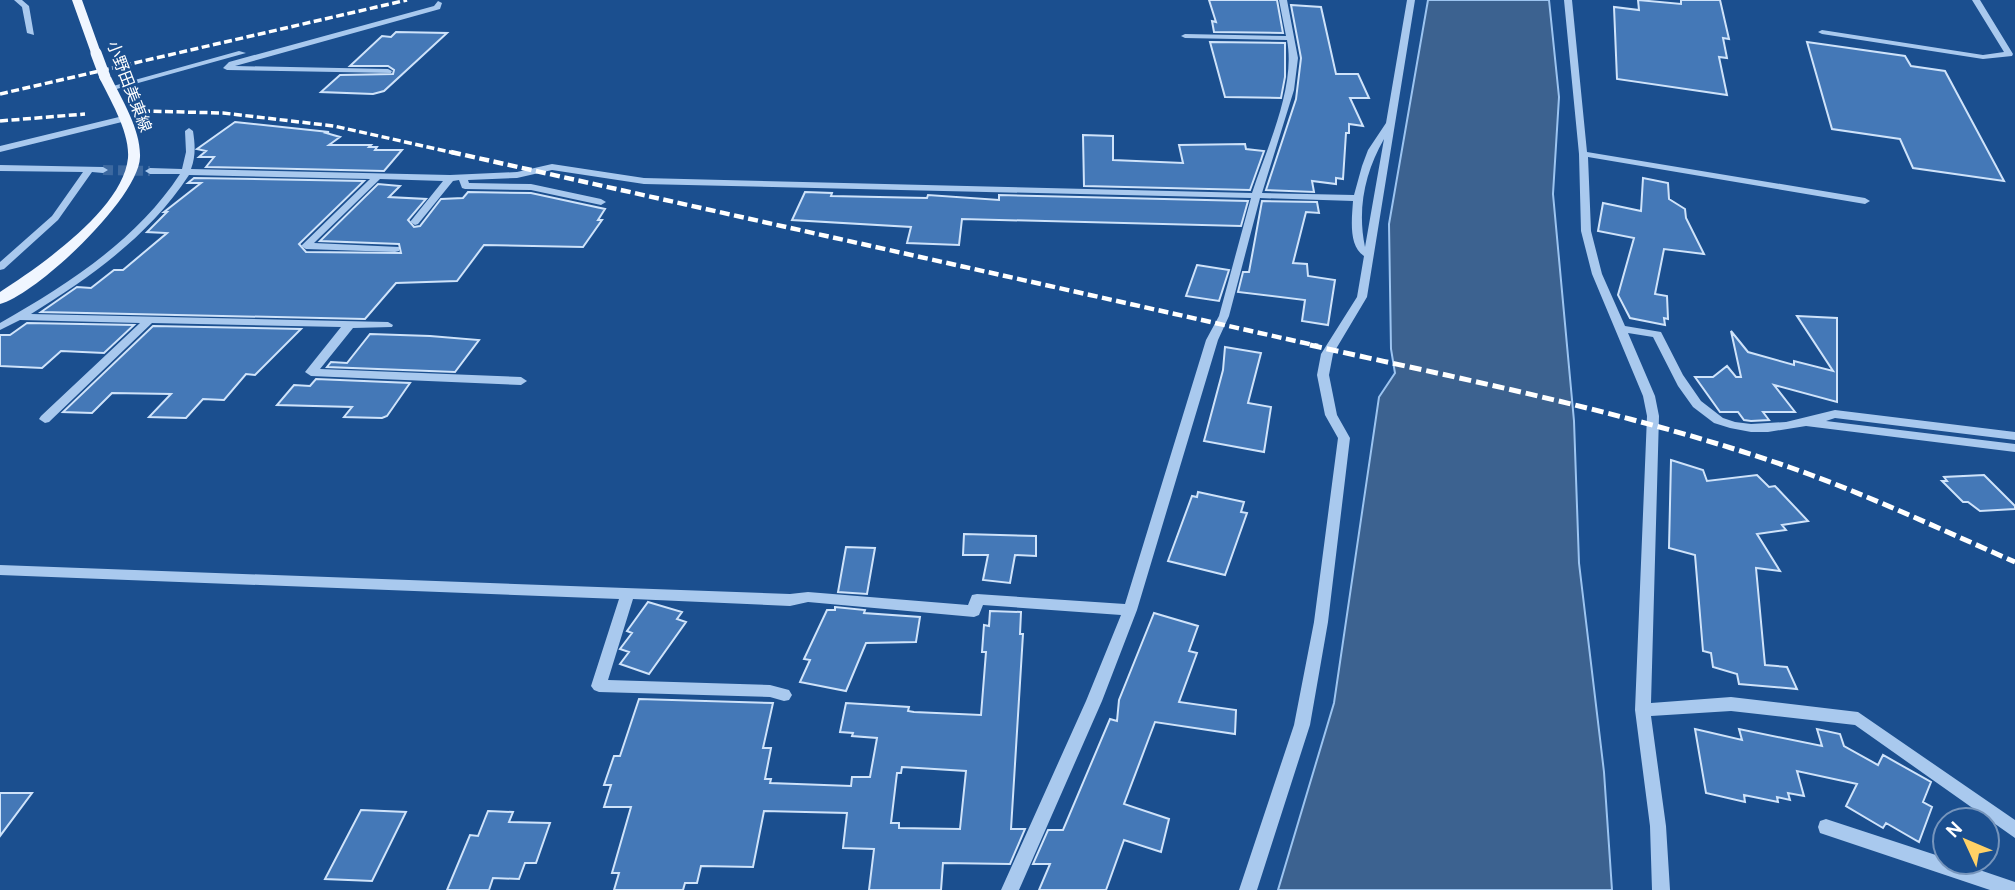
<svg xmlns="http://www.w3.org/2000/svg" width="2015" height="890" font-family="Overpass,'Noto Sans JP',sans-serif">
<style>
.water{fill:#3c6290;stroke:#9cc4f0;stroke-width:2}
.building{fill:#4478b7;stroke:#cfe3fa;stroke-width:2;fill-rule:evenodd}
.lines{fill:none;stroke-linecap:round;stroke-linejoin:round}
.minor-tunnel{stroke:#3d69a0;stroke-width:10;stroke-dasharray:10 5;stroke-linecap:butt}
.minor{fill:#a9c9ee;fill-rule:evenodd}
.major{fill:#f0f6ff;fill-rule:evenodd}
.rail-far2{stroke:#fff;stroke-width:3.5;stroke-dasharray:8 3.5;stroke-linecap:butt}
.rail-far1{stroke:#fff;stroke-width:4.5;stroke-dasharray:10 4.5;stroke-linecap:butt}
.rail{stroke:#fff;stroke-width:5;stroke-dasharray:12 5;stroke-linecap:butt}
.major-bridge{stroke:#f0f6ff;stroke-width:11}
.labels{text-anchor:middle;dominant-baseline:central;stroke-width:5;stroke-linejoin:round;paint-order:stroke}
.far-street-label{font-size:16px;fill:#fff;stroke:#1b4f8f}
</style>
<rect width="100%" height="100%" fill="#1b4f8f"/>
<path class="water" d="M1428 0H1549L1559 97 1553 194 1574 421 1579 563 1604 772 1612 890H1278L1334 703 1379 397 1395 373 1391 349 1389 224Z"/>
<path class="building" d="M1209 0H1277L1283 33 1214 32 1212 21 1216 22Z
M1638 0 1681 4V0H1720L1729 39 1723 38 1727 58 1719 57 1727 95 1617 79 1614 7 1639 10Z
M1291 5 1321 7 1336 74H1358L1369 98H1350L1363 126 1349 124V133H1346L1343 179 1336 178V184L1312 181 1314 192 1266 190 1296 99 1301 58Z
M396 32 447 33 384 91 373 94 321 92 340 75 393 74 394 70 388 66H350L382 36 391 37Z
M1210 42 1285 43V77L1281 98 1225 97Z
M1807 42 1905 56 1911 66 1945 71 2004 181 1913 168 1900 139 1832 129Z
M235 122 329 132 326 133 340 137 329 145H371L369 147H377L375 150H402L384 171 206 167 214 157H199L206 151 197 149Z
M1083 135 1113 136V160L1183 163 1179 145 1245 144 1246 149 1264 151 1250 190 1084 186Z
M194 178 364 181 299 244 306 252 401 253 399 244 320 241 378 184 400 186 389 197 426 199 408 220 414 227 420 226 441 199 463 198 468 192 531 193 605 209 598 220H602L583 247 484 245 457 281 396 283 365 319 41 312 77 287 91 288 114 270H123L167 233 147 232 167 212H164L201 183H188Z
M1643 178 1668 183 1669 199 1685 209 1686 218 1704 254 1664 249 1655 294 1667 296 1668 319 1664 318 1665 325 1630 318 1618 295 1634 238 1598 231 1603 203 1641 211Z
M805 192 832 193 831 196 927 198 928 195 999 200V195L1248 201 1241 226 962 219 959 245 907 243 911 227 792 220Z
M1262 201 1317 202 1319 213 1306 212 1293 263 1307 264 1308 276 1335 280 1328 325 1302 321 1305 300 1238 292 1243 272H1249Z
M1197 265 1229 270 1219 301 1186 296Z
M1797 316 1837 318V402L1774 385 1795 412H1763L1769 420 1751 421 1744 420 1738 412H1720L1695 377H1713L1727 366 1736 377H1741L1731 331 1748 352 1794 365V361L1833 371Z
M27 323 134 325 104 353 61 351 42 368 0 366V335H10Z
M153 326 301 329 255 375 246 374 224 400 203 399 186 418 149 417 171 394 112 393 92 413 63 412Z
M370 334 430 336 479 340 455 372 327 367 331 362 347 363Z
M1225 347 1261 353 1248 403 1271 407 1264 452 1204 441 1223 370Z
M316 379 410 383 387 416 382 418 344 417 352 407 277 405 294 385 310 386Z
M1671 460 1703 470 1707 481 1757 475 1769 487 1775 486 1808 521 1782 525 1786 530 1757 534 1780 571 1756 568 1765 665 1787 667 1797 689 1739 684 1737 674 1713 667 1711 653 1703 651 1695 555 1669 548Z
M1984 475 2015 506V509L1980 511 1968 502H1963L1942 481H1947L1944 477Z
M1198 492 1244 502 1241 512 1247 513 1225 575 1168 561 1192 496 1197 497Z
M964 534 1036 536V556L1015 555 1010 583 983 580 988 555H963Z
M846 547 875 548 867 594 838 592Z
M648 602 682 612 677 619 686 622 649 674 620 664 629 652 620 649 632 633 627 631Z
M835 607 865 610 864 613 920 617 916 642 866 643 846 691 800 682 810 660 804 659 827 610H835Z
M990 611 1021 612 1020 634H1023L1011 829H1025L1010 864 943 863 941 890H869L874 849 843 848 847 813 764 811 753 867 701 866 697 883H685L683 890H614L619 873H612L631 807H604L611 785H604L614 756H620L639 699 773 703 763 748H771L765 779H771L770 783 851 786 852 777H870L877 738 852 736 853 733 840 732 846 703 909 707 908 711 914 712 981 715 986 652H982L984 625 989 626ZM902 767 966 771 960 829 899 828V823H891L897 773H901Z
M1154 613 1198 626 1189 651 1197 653 1179 702 1236 710 1235 734 1155 722 1124 804 1169 819 1161 852 1124 840 1106 890H1039L1050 864H1033L1048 830H1063L1110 719 1117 721 1119 700Z
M1695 729 1742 740 1739 729 1822 746 1817 729 1840 734 1844 746 1878 765 1883 755 1931 782 1923 802 1932 807 1919 842 1886 823 1883 828 1846 806 1857 784 1797 771 1804 796 1788 793 1790 800 1777 797 1778 802 1744 795 1745 802 1706 793Z
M0 793H32L0 836Z
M361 810 406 812 372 881 325 879Z
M488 811 513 812 509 822 550 823 536 863H525L519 879 493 878 489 890H447L470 835 478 836Z"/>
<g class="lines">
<path class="minor-tunnel" d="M103 170 150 171"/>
<path class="minor" d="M14 0H22L29 6 34 35 27 33 22 7Z
M1279 0H1287L1298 58 1294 90 1262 193 1354 195 1362 166 1368 150 1386 123 1407 0H1415L1367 297 1333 354 1329 375 1337 415 1350 438 1328 622 1310 725 1257 890H1239L1294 725 1314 622 1338 438 1325 415 1317 375 1321 354 1357 297 1364 256C1348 246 1352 218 1353 201L1260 198 1229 316 1218 340 1137 610 1102 701 1019 890H1001L1086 701 1121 615 983 605 979 615 974 617 808 602 790 606 633 599 608 680 770 685 789 690 792 695 789 700 784 701 770 697 599 692 594 690 591 686 619 599 0 575V565L790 594 808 592 968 605 972 595 977 594 1125 604 1206 340 1219 316 1251 198 644 184 552 170 517 178 468 180 469 183 531 184 601 199 606 202 601 205 531 190 465 189 462 188 459 180 453 181 418 224 415 225 410 222 443 181 380 179 314 243 399 247V251L395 252 306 249 301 246 370 179 189 175C150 235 91 277 31 314L388 322 393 325 392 327 353 328 320 369 521 377 527 381 521 385 311 376 305 372 341 327 152 323 49 422 45 423 39 419 41 416 140 323 20 320 0 330V323C67 285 137 240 180 174H150L145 171 150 168 182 169 186 152 185 131 189 128 193 131C195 144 196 156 191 169L450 175 517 172 552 164 644 178 1252 193C1267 147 1296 87 1287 40L1185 38 1181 36 1185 34 1286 36ZM1384 139 1365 247C1357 209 1365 172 1384 139Z
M1564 0H1572L1587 152 1865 198 1870 201 1865 204 1588 157 1591 231 1602 274 1625 326 1661 332 1683 375 1701 401 1723 418 1735 422 1751 424 1786 422 1835 410 2015 432V440L1835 418 1826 421 2015 444V452L1806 426 1768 432H1751L1730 428 1714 423 1693 407 1678 386 1653 337 1628 333 1655 396 1659 416 1651 703 1731 697 1858 712 2015 820V838L1855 725 1731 711 1651 716 1666 826 1670 890H1652L1650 826 1635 710 1647 416 1643 396 1592 274 1581 231 1579 154Z
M1972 0H1980L2013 54 2012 56 1983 59 1822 34 1818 32 1822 30 1983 55 2004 52Z
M438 1 442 3 440 9 235 66 388 69 392 71 391 73 227 70 223 68 229 62 434 6Z
M239 51 246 53 113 90 106 88Z
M123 116 126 117V121L0 152V146Z
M0 165 103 167 108 170 103 173 92 172 58 220 4 269 0 270V262L52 216 83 172 0 171Z
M1826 819 1945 858V862H1956L2015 882V890H1990L1826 835 1820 833 1818 827 1820 821Z"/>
<path class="major" d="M72 0H82L101 53 100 55 91 53Z
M105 74 111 77C122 100 141 130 140 157 139 198 37 294 0 304V292C40 266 123 209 128 158 130 132 110 100 99 77Z"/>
<path class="rail-far2" d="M0 94 407 0
M142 111 223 113 334 126 459 154
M0 121 85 114"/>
<path class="rail-far1" d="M451 152 1318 346"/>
<path class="rail" d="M1310 345C1471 381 1633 413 1789 467 1866 494 1940 529 2015 562"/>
<path class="major-bridge" d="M96 53 105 77"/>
</g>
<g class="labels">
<g class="far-street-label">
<text transform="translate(128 87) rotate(69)">小野田美東線</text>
</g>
</g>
<g transform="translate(1966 841) rotate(314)"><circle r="33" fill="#1b4f8f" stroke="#7695bc" stroke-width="2"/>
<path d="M0-5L12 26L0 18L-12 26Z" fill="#ffd166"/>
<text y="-10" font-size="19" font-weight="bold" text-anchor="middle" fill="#ffffff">N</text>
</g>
</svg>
